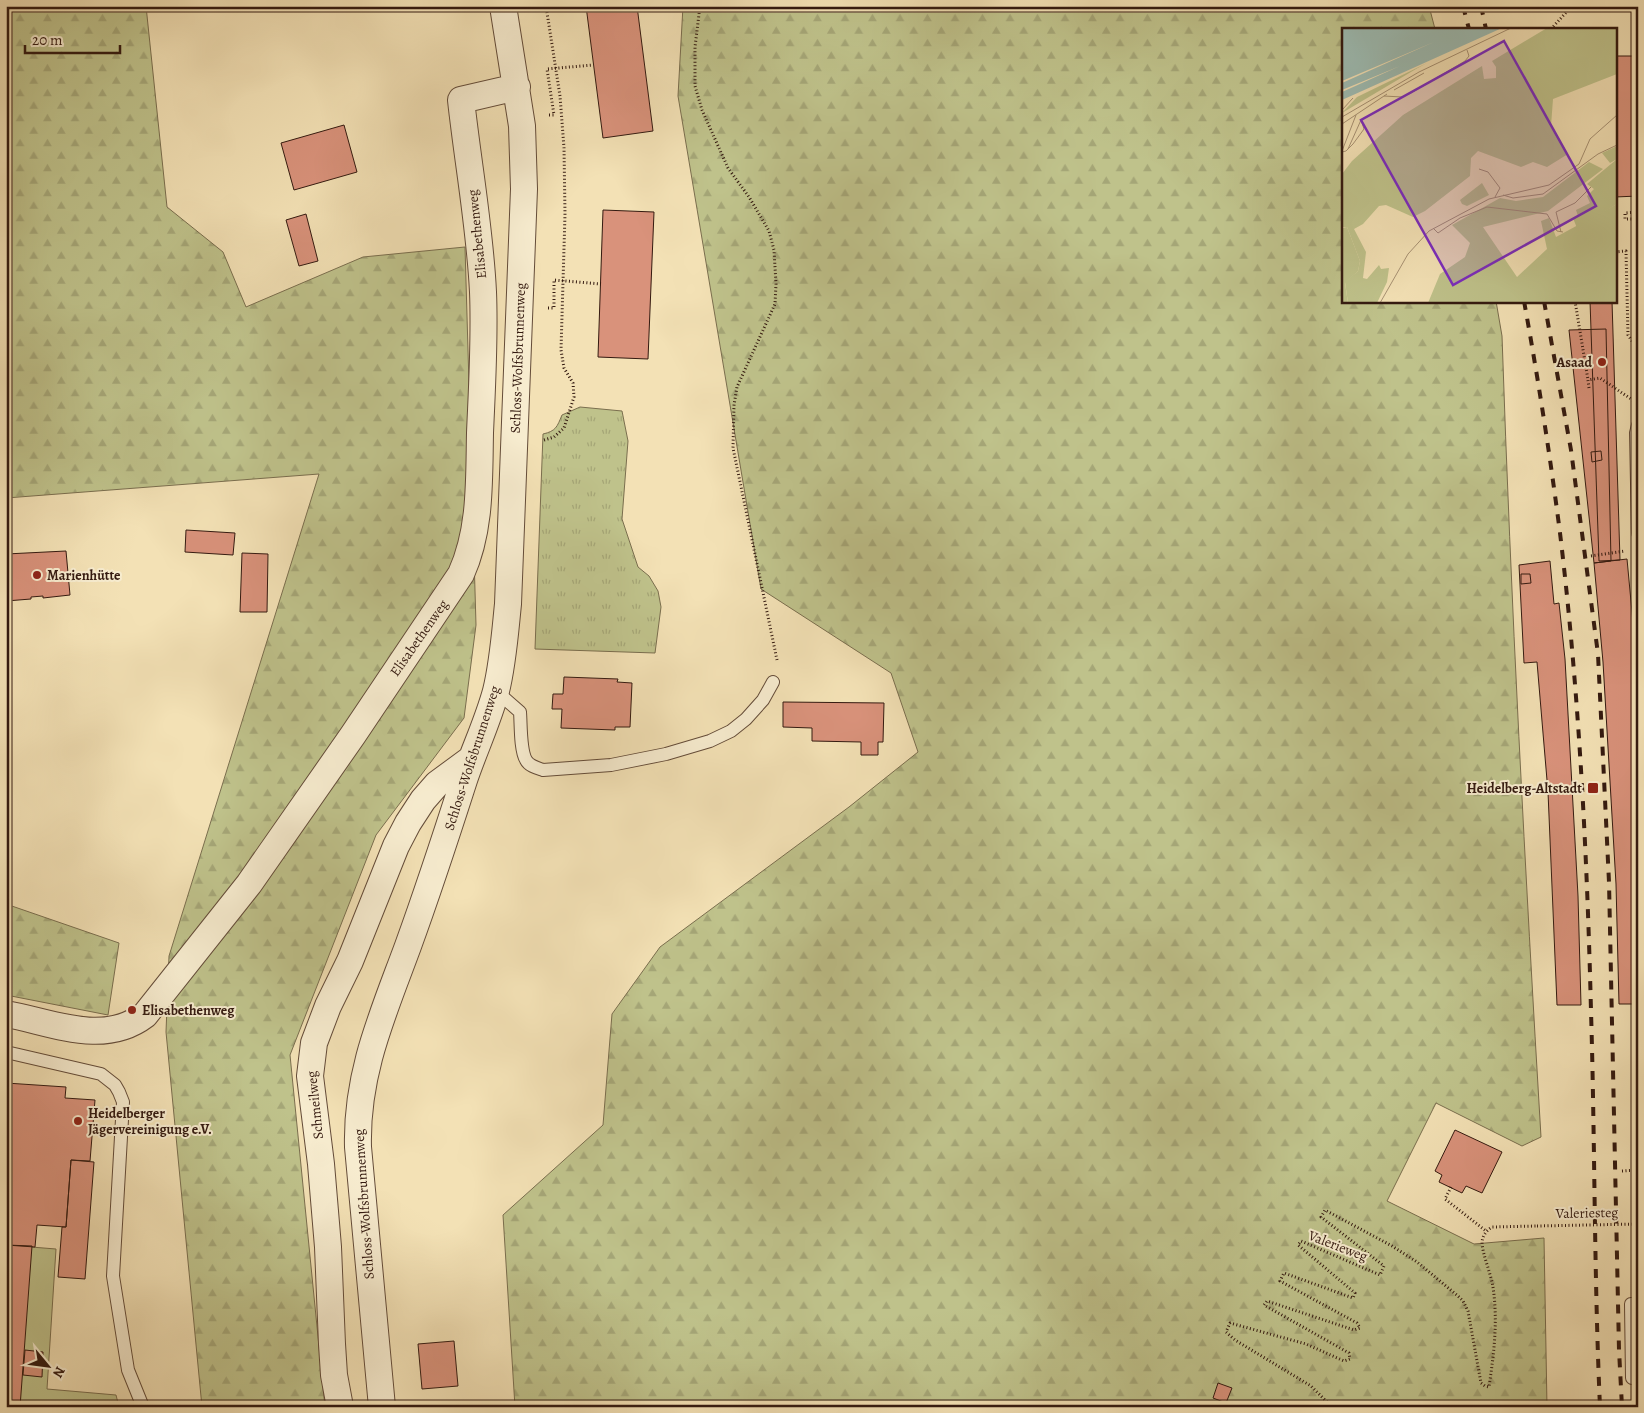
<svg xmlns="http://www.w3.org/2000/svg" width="1644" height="1413" font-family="Alegreya,serif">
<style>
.grass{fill:url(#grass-tufts);stroke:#7a6e4e}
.forest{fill:url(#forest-firs);stroke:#7a6e4e}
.garden{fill:#bfc28b;stroke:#7a6e4e}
.building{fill:#d9927b;stroke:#341a10}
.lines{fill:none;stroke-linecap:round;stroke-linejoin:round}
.lane-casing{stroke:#644c39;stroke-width:14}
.street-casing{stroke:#644c39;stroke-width:28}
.path{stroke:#341a10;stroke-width:3;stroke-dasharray:1 2.5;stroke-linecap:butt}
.lane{stroke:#f7eccf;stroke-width:12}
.street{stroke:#f7eccf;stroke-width:26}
.rail{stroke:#341a10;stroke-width:4;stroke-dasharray:9 9;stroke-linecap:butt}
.path-bridge{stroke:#341a10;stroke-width:3;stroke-dasharray:1 2.5;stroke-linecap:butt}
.poi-dot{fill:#8f2418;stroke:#f7eccf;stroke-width:2}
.labels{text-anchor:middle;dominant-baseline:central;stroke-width:4;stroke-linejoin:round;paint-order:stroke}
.street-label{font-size:14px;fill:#341a10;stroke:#f7eccf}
.poi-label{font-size:14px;font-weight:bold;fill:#341a10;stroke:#f7eccf;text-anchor:start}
.inset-road{fill:none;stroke:#a79173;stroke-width:1}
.view{fill:#7b2cbf;fill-opacity:0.15;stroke:#7b2cbf;stroke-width:2.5}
.inset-edge{fill:none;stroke:#341a10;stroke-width:2.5}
</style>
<defs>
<pattern id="grass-tufts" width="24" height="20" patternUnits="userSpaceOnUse" patternTransform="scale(1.25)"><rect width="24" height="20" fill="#bfc28b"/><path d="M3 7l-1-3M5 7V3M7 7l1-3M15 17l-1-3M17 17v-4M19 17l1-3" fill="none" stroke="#a5a677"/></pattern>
<pattern id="forest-firs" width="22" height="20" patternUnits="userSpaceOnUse" patternTransform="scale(1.25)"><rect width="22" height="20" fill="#bfc28b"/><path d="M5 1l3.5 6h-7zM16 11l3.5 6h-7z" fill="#a5a677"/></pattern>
</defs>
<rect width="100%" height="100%" fill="#f3e1b5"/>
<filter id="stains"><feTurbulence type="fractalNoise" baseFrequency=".004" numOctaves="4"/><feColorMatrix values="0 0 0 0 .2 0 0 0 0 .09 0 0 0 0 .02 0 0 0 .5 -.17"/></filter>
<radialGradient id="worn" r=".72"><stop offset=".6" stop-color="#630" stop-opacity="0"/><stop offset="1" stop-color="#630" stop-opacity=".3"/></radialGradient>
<path class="grass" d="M580 407 622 411 628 441 622 519 638 567 649 576 658 591 661 607 655 653 535 649 543 434C556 431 557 427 562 415Z"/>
<path class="forest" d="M6 6H146L167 207 223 252 246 307 363 257 465 247 476 625 464 718 376 835 290 1055 325 1407H202L166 1032 169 956 319 474 6 498Z
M683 6H1429L1435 29H1343V301H1496L1502 336C1511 603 1525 870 1541 1137L1522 1146 1436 1103 1387 1201 1474 1244 1544 1238 1547 1407H515L503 1215 603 1125 612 1014 660 947 849 807 918 752 891 673 761 589 678 96Z
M6 904 119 943 108 1015 6 995Z"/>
<path class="garden" d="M6 1245 56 1249 47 1389 116 1395 119 1407H6Z"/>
<path class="building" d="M586 6H637L653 131 603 138Z
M1615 56H1638V196L1615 197Z
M344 125 357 172 294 190 281 143Z
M603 210 654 212 648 359 598 357Z
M306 214 318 261 299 266 286 220Z
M1590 301H1612L1620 560 1599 561Z
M1606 329 1611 561 1594 563 1569 330Z
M1601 451 1602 460 1592 462 1591 452Z
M186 530 235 533 233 555 185 552Z
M66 551 70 595 43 598V596L31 597V599L6 601V554Z
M242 553 268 554 267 612H240Z
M1627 559 1636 655 1638 715V1004H1619L1616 884 1603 662 1594 563Z
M1550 561 1554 604 1559 603 1565 659 1578 896 1581 1005H1557L1548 792 1537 662 1524 663 1519 565Z
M1521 574H1530L1531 583 1521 584Z
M564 677 618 679 617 682 632 683 630 727H615V730L561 728 562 709H552L553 694H563Z
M783 702 884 703 883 742H878V755H861V742L812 741V728L783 727Z
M6 1083 66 1087 65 1098 95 1100 90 1161 71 1160 66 1227 37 1225 35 1247 6 1245Z
M1455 1130 1502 1152 1482 1193 1466 1186 1462 1193 1439 1182 1442 1175 1435 1171Z
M71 1160 94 1162 85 1279 58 1277 62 1227H66Z
M6 1245 32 1246 20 1407H6Z
M454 1341 458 1386 422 1389 418 1344Z
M25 1350 43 1352 42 1377 23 1375Z
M1218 1383 1232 1388 1226 1403 1213 1398Z"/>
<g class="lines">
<defs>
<path id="lane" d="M1638 425 1636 433 1638 533
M496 691 520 712C521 724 520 750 526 760 529 766 537 768 543 770L611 765 666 754 710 741 731 731 746 719 763 700 773 682
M6 1052 101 1074 115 1085 119 1092 123 1102 113 1276 128 1370 143 1407
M1632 1378 1631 1304H1638"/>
<path id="street" d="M6 1014C52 1022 103 1047 145 1015L249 884 353 735 461 574C481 530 479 481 480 433 482 386 485 339 483 292 480 228 468 164 461 100L517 87
M340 1407 334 1375 332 1344 328 1247 321 1164 310 1076 314 1043 328 1006 350 961 396 846 408 823 423 800 437 784 471 759
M382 1407 358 1147C356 1073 383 1014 408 946 428 891 446 836 464 780 474 750 488 721 496 691 503 663 505 633 508 604L524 189 522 126 503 6"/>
</defs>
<use href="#lane" class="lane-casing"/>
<use href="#street" class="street-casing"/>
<path class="path" d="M700 6 695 47V86L702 110 728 168 749 197 769 231 774 250 776 284 775 304 737 387 734 405 733 448 777 660
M1551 29 1572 6
M549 115H554L547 69 593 65
M1638 212 1625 213V219H1638
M1615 252 1626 251 1628 335 1638 350
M1575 301 1588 380
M548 308H554V280L601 284
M1589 388 1588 380 1600 378 1637 403
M544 440 554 437 564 428 574 397 573 383 564 368 561 350 565 214 564 148 560 96 546 6
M1591 556 1625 551
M1622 1171 1638 1170
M1451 1187 1445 1199 1486 1231
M1332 1407 1311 1386 1235 1340 1226 1332 1230 1323 1306 1344 1344 1361 1350 1359 1349 1353 1264 1305 1267 1301 1354 1330 1360 1328 1357 1323 1280 1281 1284 1273 1353 1298 1355 1293 1298 1245 1301 1241 1380 1275 1384 1266 1321 1217 1325 1210 1392 1246 1417 1262 1458 1296 1463 1301 1468 1311 1481 1383 1485 1386 1489 1387C1494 1353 1498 1321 1493 1287 1491 1274 1482 1253 1482 1242 1483 1235 1486 1231 1492 1227L1537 1226"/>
<use href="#lane" class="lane"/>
<use href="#street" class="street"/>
<path class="rail" d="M1463 6 1469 29
M1481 6 1486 29
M1524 301C1538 378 1550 455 1560 533 1579 691 1587 852 1591 1011 1595 1143 1594 1275 1600 1407
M1544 301 1571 450 1598 654 1609 882 1619 1350 1622 1407"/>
<path class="path-bridge" d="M1537 1226 1638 1224"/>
</g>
<g class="poi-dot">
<circle cx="1602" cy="362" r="5"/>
<circle cx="37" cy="575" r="5"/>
<rect x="1587" y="782" width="12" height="12" rx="2.5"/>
<circle cx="132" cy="1010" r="5"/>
<circle cx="78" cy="1121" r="5"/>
</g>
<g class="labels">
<g class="street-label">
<text transform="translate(477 234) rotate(-96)">Elisabethenweg</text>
<text transform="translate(518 358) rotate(-88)">Schloss-Wolfsbrunnenweg</text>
<text transform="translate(419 638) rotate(-55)">Elisabethenweg</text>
<text transform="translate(472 758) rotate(-72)">Schloss-Wolfsbrunnenweg</text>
<text transform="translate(315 1105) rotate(-96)">Schmeilweg</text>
<text transform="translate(364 1204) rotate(-94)">Schloss-Wolfsbrunnenweg</text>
<text transform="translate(1587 1213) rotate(-1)">Valeriesteg</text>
<text transform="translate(1338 1246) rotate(21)">Valerieweg</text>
</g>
<g class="poi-label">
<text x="1592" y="362" text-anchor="end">Asaad</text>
<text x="47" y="575">Marienhütte</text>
<text x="1582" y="788" text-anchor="end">Heidelberg-Altstadt</text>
<text x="142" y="1010">Elisabethenweg</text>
<text x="88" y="1113">Heidelberger<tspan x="88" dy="16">Jägervereinigung e.V.</tspan></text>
</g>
</g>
<g transform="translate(1342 28)">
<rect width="275" height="275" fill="#f3e1b5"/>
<path d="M85 35 74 41 0 85 15 69ZM140 155 147 167 125 178 120 176 118 172ZM5 199 18 233 16 243 3 255 6 275H0V200Z" fill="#bfc28b"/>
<path d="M205 0H275V46L211 71 209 98 226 126 205 139 191 134 179 139 136 123 129 130 128 148 83 183 71 189 44 177 37 178 21 196 12 201 24 224 21 250 25 251 37 237 39 241 47 240 45 254 35 275H6L3 254 16 243 18 233 5 199H0V146L10 133 61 87 140 38 142 51 154 50V39L150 33ZM275 118V131L268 135 260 125ZM247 134 261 141 206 183 141 199 175 249 205 221 199 193 207 190 214 209 275 176V275H86L98 246 123 229 128 215 110 197 158 170 174 173 201 169Z" fill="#bfc28b"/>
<path d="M275 131V176L235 200 231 190 236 188 234 182 248 175 245 168 252 161 245 156Z" fill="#bfc28b"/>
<path d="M0 0H160L0 72V64L58 38 0 62V55L92 14 0 53Z" fill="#9dbcb3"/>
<path class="inset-road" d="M52 62 82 45M42 68 60 69 69 65 123 33 127 28 125 22M0 82 11 70M0 89 77 44 169 0M0 96 45 66M0 123 14 87M0 124 4 123 11 116 22 101 19 92 6 121M137 141 146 144 158 160 153 169M161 167 171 170 201 166 256 126 275 117M91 200 96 205 118 190 145 179 205 186 215 203 221 204M219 204 214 184 233 175 249 159M38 275 66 226 87 203 147 171 207 157 237 136 248 111 275 87"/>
<path class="view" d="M162 13 254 178 111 257 19 92Z"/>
<rect width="275" height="275" class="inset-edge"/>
</g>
<rect width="1644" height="1413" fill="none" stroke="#f3e1b5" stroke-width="25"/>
<rect x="8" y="8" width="1629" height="1398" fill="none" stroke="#341a10" stroke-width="2.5"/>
<rect x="12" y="12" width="1619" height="1388" fill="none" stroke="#341a10"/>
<g transform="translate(48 1366) rotate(119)" stroke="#f7eccf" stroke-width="4" paint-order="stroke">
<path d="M0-4L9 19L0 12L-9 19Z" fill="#341a10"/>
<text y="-8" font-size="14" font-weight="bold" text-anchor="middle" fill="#341a10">N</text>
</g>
<path d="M25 45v8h95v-8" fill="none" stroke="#341a10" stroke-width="2.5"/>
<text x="32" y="45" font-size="15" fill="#341a10" stroke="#f7eccf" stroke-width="4" paint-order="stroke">20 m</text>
<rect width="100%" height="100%" filter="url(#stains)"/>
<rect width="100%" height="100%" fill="url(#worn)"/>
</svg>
